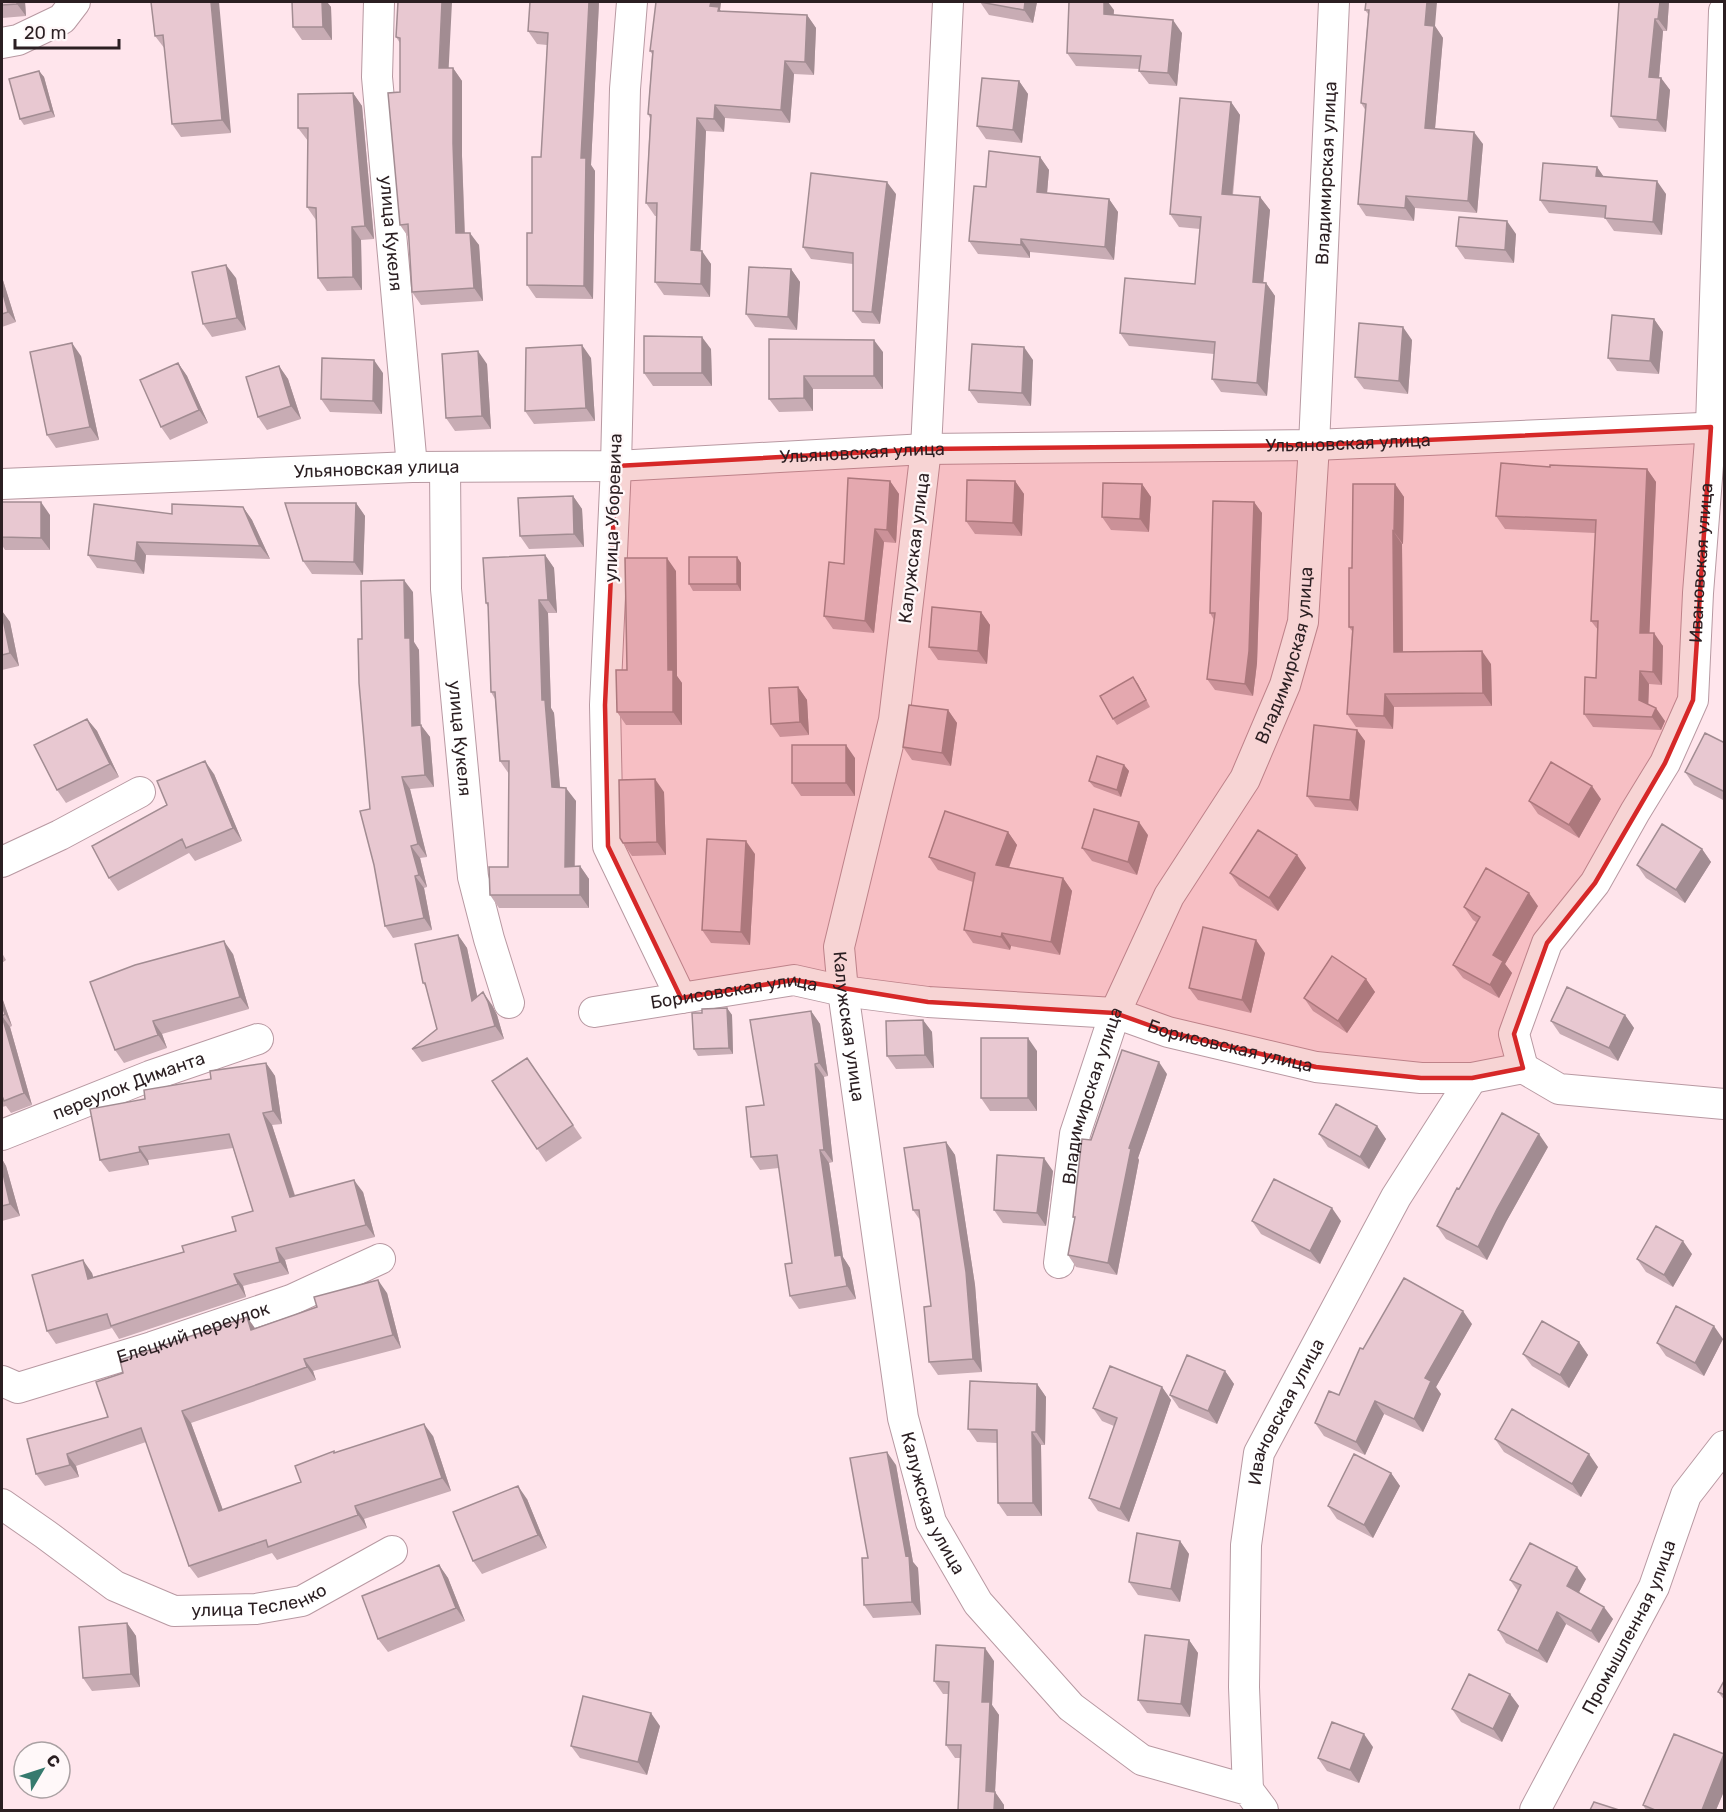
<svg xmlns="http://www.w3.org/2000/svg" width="1726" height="1812" font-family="Rubik,sans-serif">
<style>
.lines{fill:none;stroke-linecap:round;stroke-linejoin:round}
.minor-casing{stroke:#b899a2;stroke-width:32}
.minor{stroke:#fff;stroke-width:30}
.wall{fill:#c8acb4}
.shaded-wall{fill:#a28c92}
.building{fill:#e8c8d1;stroke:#a28c92;stroke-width:1.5}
.marked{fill:#d62828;fill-opacity:0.2;stroke:#d62828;stroke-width:4.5;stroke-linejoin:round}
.labels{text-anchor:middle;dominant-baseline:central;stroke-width:4.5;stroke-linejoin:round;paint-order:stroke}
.street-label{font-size:18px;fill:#2b1f22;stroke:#fff8f9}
</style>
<rect width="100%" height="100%" fill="#ffe5ec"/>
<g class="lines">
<defs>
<g id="minor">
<path id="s1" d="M379 2 377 77 412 467"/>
<path d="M632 2 625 89 616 466 605 705 608 846 681 998"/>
<path id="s2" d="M948 2 926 449 894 720 839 947 843 991 903 1418 931 1522 978 1603 1071 1707 1142 1760 1248 1790 1263 1810"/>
<path d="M2 43 18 40 62 19 75 2"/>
<path id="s3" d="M445 467 446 589 473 877 489 939 509 1003"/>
<path id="s4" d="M2 484 412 467 616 466 926 449 1314 445 1724 427"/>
<path d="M2 862 60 835 140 792"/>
<path id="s5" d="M594 1012 794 980 843 991 928 1002 1115 1013 1168 1032 1316 1067 1421 1078H1472L1523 1068 1559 1089 1724 1104"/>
<path id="s6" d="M1523 1068 1514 1034 1547 943 1595 883 1635 812 1665 763 1693 700 1698 593 1711 427 1724 11"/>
<path id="s7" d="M2 1135 150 1076 258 1039"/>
<path id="s8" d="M1059 1263 1075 1134 1115 1013 1169 896 1245 779 1285 685 1303 622 1314 445 1334 2"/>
<path id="s9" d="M2 1381 18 1388 152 1347 291 1300 380 1259"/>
<path id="s10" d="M2 1504 45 1534 115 1586 174 1611 256 1609 302 1601 392 1551"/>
<path id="s11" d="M1248 1790 1244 1687 1246 1545 1259 1453 1396 1197 1472 1078"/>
<path id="s12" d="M1535 1810 1654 1587 1686 1495 1724 1446"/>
</g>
</defs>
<use href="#minor" class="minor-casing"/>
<use href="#minor" class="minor"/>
</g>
<path class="wall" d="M2 2H25L26 16 2 18Z
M151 2 231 133 181 137 172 124 165 49 155 36Z
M292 2H327L331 7 332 40H302L293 27Z
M398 2 449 68H453L462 81V156L465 233 479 245 483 301 421 305 412 292 409 238 400 225V43L396 37Z
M530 2H599L591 165 595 171 593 299 536 298 527 285 541 157 547 45 537 44 528 31Z
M677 2H721L720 10 721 11 807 15 816 28 814 75 794 74 790 123 725 118 724 132 706 131 700 251 711 264 710 297 664 295 655 282 657 216H655L646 203 650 118 648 114 652 54 650 51Z
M980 2H1037L1033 23 989 15Z
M1619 2H1669L1667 31H1663L1659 78H1661L1670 90 1666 132 1619 128 1611 116Z
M1114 10 1113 15 1182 33 1177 86 1149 84 1139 71 1140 69 1076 66 1067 53Z
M1365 10 1435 26 1443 38 1435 128 1483 144 1477 213 1415 208 1414 221 1366 216 1358 204 1366 111 1361 103 1368 14Z
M39 71 44 77 55 117 24 125 20 119Z
M1019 81 1028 94 1022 143 986 139 977 126Z
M353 93 362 106 374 239 361 240 362 290 327 291 318 278 316 220 307 207 308 141 298 128Z
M1231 102 1240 115 1233 195 1260 197 1270 210 1263 283H1266L1275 296 1267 396 1221 392 1212 379 1214 354 1129 346 1120 333 1195 284 1200 229 1179 227 1170 214Z
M1040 157 1049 170 1047 193 1109 199 1118 212 1114 260 1030 252V258L978 254 969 241 986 187Z
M1597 167 1603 176 1666 194 1662 235 1614 231 1605 218 1549 213 1540 200Z
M896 194 880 324 862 323 853 311V264L811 259 803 247Z
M1516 234 1514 263 1465 259 1456 246Z
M791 269 800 282 797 330 755 327 746 314Z
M2 277 16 322 2 327Z
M236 278 246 330 212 337 203 324Z
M1654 319 1663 332 1659 374 1617 371 1608 358Z
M769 339 883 352V389H813V411L779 412 769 399Z
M1412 340 1408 394 1364 389 1355 377Z
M711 349 712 386H653L644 373Z
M81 356 99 440 56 448 47 435Z
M591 358 595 421 534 424 525 411Z
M1033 360 1031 406 978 403 969 390Z
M178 363 187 376 208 423 170 440 161 427Z
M487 364 491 429 455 431 446 418Z
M279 366 288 379 301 419 267 430 258 417Z
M383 373 382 414 330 412 321 399Z
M1550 467 1647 469 1656 482 1649 633 1663 646 1662 685 1649 684 1648 705 1665 721 1661 730 1593 727 1584 714 1596 678 1598 630 1591 621 1595 533 1505 529 1496 516Z
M890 481 899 494 896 543 884 542 874 633 833 629 824 616 844 564Z
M1015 481 1024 494 1022 536 975 534 966 521Z
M1142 484 1151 497 1149 532 1111 530 1102 517Z
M1395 484 1404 497 1403 544H1402L1403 652 1491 664 1492 706 1394 707 1393 729 1356 727 1347 714 1352 631 1349 627 1352 568Z
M573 496 582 509 584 547 529 549 520 536Z
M2 502 50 515V550H5L2 545Z
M1254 502 1262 513 1257 663 1253 696 1215 690 1207 679 1214 620 1210 613Z
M356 503 365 516 363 575 312 574 303 561Z
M243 507 252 520 270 559 146 555 144 574 97 568 88 555 172 514Z
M545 555 554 568 557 613H548L551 708 554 713 560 788 576 801 575 867 580 866 589 879V908H499L490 895 508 867 509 774 500 761 495 699 491 692 488 607 486 603Z
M737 557 741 563V591H693L689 584Z
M676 571 677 676 682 683V725H626L617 712 627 670Z
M413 592 414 642 419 650 420 725 430 737 434 787 410 789 427 857 420 858 427 887 424 888 432 930 393 938 385 926 370 809 362 639Z
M2 611 10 622 19 666 2 670Z
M981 612 990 625 987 664 938 660 929 647Z
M1133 677 1150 707 1117 725 1113 719Z
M798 687 807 700 809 735 780 737 771 724Z
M948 710 957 723 951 766 912 760 903 747Z
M87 719 97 731 119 777 66 803 57 790Z
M1357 730 1365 741 1358 811 1315 807 1307 796Z
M1725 743V801L1694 785 1685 772Z
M855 758V796H801L792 783Z
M1124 765 1129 771 1121 797 1094 787 1089 781Z
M214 774 242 841 195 861 189 853 118 891 109 878 167 805Z
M664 792 666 855 632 856 623 843Z
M1601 799 1579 838 1538 814 1529 801Z
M1008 832 1017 845 1009 868 1063 878 1072 891 1060 955 1011 946 1010 950 973 943 964 930 973 882 938 870 929 857Z
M1148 835 1137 875 1092 861 1082 848Z
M1702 849 1711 862 1685 903 1646 878 1637 865Z
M755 854 750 945 711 943 702 930Z
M1297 855 1306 868 1278 911 1239 886 1230 873Z
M1538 906 1505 964 1512 973 1499 998 1463 978 1453 965 1476 922 1473 920 1464 907Z
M458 935 467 948 477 997 492 1005 497 1015 504 1039 422 1062 412 1049 437 1029 426 987 423 983Z
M2 953 6 960 2 963Z
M1265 953 1251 1013 1198 1000 1189 988Z
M233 954 249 1009 162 1034 167 1048 124 1063 115 1050Z
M1366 979 1375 992 1347 1033 1313 1011 1304 998Z
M2 998 12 1026 10 1027 32 1105 11 1113 6 1106 2 1107Z
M727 1008 732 1015 733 1054 698 1056 694 1049 702 1013Z
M811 1011 820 1024 828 1076 824 1077 833 1162 829 1163 843 1257 850 1268 856 1299 799 1309 790 1296 792 1263 779 1168 760 1170 751 1157 764 1105Z
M1625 1015 1634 1028 1618 1061 1560 1034 1551 1021Z
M923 1020 932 1032 934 1068 896 1069 887 1056Z
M1037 1051V1111H990L981 1098Z
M527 1058 582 1138 546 1162 492 1081Z
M266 1063 275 1076 282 1124 272 1125 295 1195 363 1192 375 1237 285 1260 289 1274 243 1286 246 1297 119 1339 112 1328 56 1344 47 1331 92 1273 93 1277 184 1252 236 1231 253 1211 233 1148 148 1160 149 1165 109 1172 100 1160 145 1099Z
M1167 1074 1138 1158 1139 1160 1117 1275 1076 1267 1068 1255 1075 1220 1073 1217 1091 1140Z
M1377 1126 1386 1139 1369 1169 1328 1147 1319 1134Z
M946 1142 955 1155 975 1285 982 1372 938 1375 929 1362 931 1306 920 1220 913 1210Z
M1548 1147 1506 1222 1487 1260 1446 1239 1437 1226 1459 1189Z
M2 1159 6 1166 20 1216 2 1221Z
M1053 1171 1046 1226 1003 1223 994 1210Z
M1252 1221H1341L1320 1264 1261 1234Z
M1692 1254 1673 1287 1646 1272 1637 1259Z
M387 1293 401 1348 313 1371 316 1380 191 1423 223 1510 301 1482 334 1451 335 1453 433 1436 451 1491 364 1519 367 1528 277 1560 272 1553 198 1578 189 1566 146 1442 76 1466 79 1477 45 1486 36 1474 108 1417 123 1373 247 1317 255 1328Z
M1472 1324 1436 1387 1441 1394 1423 1432 1384 1414 1365 1455 1324 1436 1315 1423 1339 1395 1363 1349Z
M1723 1339 1704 1376 1666 1356 1657 1343Z
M1579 1342 1588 1355 1569 1388 1532 1366 1523 1354Z
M1225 1371 1234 1384 1217 1424 1179 1408 1170 1395Z
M1037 1384 1046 1397 1045 1445H1041L1042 1516H1007L998 1503 997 1443 977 1442 968 1429Z
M1162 1387 1171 1400 1129 1522 1098 1511 1089 1498 1114 1426 1102 1421 1093 1408Z
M1495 1439 1598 1467 1581 1497 1504 1452Z
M896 1465 913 1562 918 1568 921 1615 873 1618 864 1605 868 1558Z
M1391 1473 1400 1486 1373 1538 1337 1519 1328 1506Z
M527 1499 547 1548 482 1574 473 1561Z
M1180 1541 1189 1554 1180 1602 1138 1595 1129 1582Z
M439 1565 448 1578 465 1621 388 1652 378 1639Z
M1586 1579 1579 1592 1613 1619 1599 1643 1566 1624 1547 1663 1506 1643 1498 1630 1518 1591 1510 1580Z
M127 1623 136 1636 140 1687 92 1691 83 1678Z
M1189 1640 1198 1653 1190 1717 1147 1713 1138 1700Z
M994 1661 992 1705 999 1715 995 1792 1004 1805V1810H958L961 1758H955L946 1745 949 1694H943L934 1681Z
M1725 1679V1701L1718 1692Z
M1510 1694 1519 1706 1502 1742 1461 1722 1452 1709Z
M660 1726 647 1775 580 1758 571 1746Z
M1373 1747 1359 1783 1327 1771 1318 1758Z
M1724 1754 1725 1789 1716 1810H1646L1643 1805Z"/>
<path class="shaded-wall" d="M17 2H25L26 16 17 4Z
M211 2H219L231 133 222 120Z
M322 2H327L331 7 332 40 323 27Z
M442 2H452L448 81 439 68Z
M589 2H599L591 165 595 171 593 299 584 286 581 158Z
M711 2H721L720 10 728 20 710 6Z
M1025 2H1037L1033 23 1024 10Z
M1104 2H1108L1114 10 1113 27 1104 14Z
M1427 2H1437L1435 26 1443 38 1434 140 1425 128V25Z
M1660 2H1669L1667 31 1658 19Z
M807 15 816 28 814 75 805 62Z
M1655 19 1663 31 1658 89 1649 77Z
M1173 20 1182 33 1177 86 1168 73Z
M785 61 794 74 790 123 781 110Z
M453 68 462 81V156L465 246 456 233 453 143Z
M39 71 44 77 55 117 51 111Z
M1661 78 1670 90 1666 132 1657 120Z
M1019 81 1028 94 1022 143 1013 130Z
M353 93 362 106 374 239 365 226Z
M1231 102 1240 115 1231 207 1222 194Z
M715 105 725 118 724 132 714 119Z
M697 118 706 131 700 263 691 250Z
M1474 132 1483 144 1477 213 1468 201Z
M1040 157 1049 170 1046 205 1037 192Z
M1597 167 1606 180 1596 176Z
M1657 181 1666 194 1662 235 1653 222Z
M887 182 896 194 880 324 872 312Z
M1406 196 1415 208 1414 221 1405 208Z
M1260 197 1270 210 1262 295 1253 282Z
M1109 199 1118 212 1114 260 1105 247Z
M1507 221 1516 234 1514 263 1505 250Z
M352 227 361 240 362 290 353 277Z
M470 233 479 245 483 301 474 288Z
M1021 239 1030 252V258L1021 245Z
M702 251 711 264 710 297 701 284Z
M226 265 236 278 246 330 237 318Z
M791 269 800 282 797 330 788 317Z
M2 277 16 322 8 312 2 290Z
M1266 283 1275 296 1267 396 1257 383Z
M1654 319 1663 332 1659 374 1650 361Z
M1403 327 1412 340 1408 394 1399 381Z
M702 337 711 349 712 386 702 373Z
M874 340 883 352V389L874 376Z
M72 343 81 356 99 440 90 427Z
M582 345 591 358 595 421 586 408Z
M1024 347 1033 360 1031 406 1022 393Z
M478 351 487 364 491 429 482 416Z
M374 360 383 373 382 414 373 401Z
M178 363 187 376 208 423 199 410Z
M279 366 288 379 301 419 291 406Z
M804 376 813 389V411L804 398Z
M1647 469 1656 482 1649 645 1640 633Z
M890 481 899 494 896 543 887 530Z
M1015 481 1024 494 1022 536 1013 523Z
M1142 484 1151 497 1149 532 1140 519Z
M1395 484 1404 497 1403 544 1394 532Z
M573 496 582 509 584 547 574 534Z
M41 502 50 515V550L41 538Z
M1254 502 1262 513 1257 663 1253 696 1245 684Z
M356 503 365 516 363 575 354 562Z
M243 507 252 520 270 559 260 546Z
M875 529 884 542 874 633 865 621Z
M1393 531 1402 544 1403 665 1394 652Z
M137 542 146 555 144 574 135 561Z
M545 555 554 568 557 613 548 600Z
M737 557 741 563V591L737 584Z
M667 558 676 571 677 676 682 683V725L673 712 668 670Z
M404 580 413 592 414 642 419 650 421 738 412 726 405 638Z
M539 600 548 613 551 708 554 713 561 800 552 787 542 700Z
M2 611 10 622 19 666 10 653Z
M981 612 990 625 987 664 978 651Z
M1654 633 1663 646 1662 685 1653 672Z
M1482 651 1491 664 1492 706 1483 693Z
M1640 671 1649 684 1648 713 1639 700Z
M1133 677 1138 684 1150 707 1146 700Z
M798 687 807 700 809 735 800 722Z
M1385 694 1394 707 1393 729 1384 716Z
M1656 708 1665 721 1661 730 1652 717Z
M948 710 957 723 951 766 942 753Z
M87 719 97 731 119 777 110 764Z
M421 725 430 737 434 787 425 775Z
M1357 730 1365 741 1358 811 1350 800Z
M846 745 855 758V796L846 783Z
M205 761 214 774 242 841 233 828Z
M1124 765 1129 771 1121 797 1117 790Z
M402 777 410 789 427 857 418 844Z
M655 779 664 792 666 855 657 842Z
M1592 786 1601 799 1579 838 1569 825Z
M566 788 576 801 574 880 565 867Z
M1139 822 1148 835 1137 875 1128 862Z
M1008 832 1017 845 1005 878 996 865Z
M746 841 755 854 750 945 741 932Z
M411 846 420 858 427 887 419 875Z
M1702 849 1711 862 1685 903 1676 890Z
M1297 855 1306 868 1278 911 1269 898Z
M580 866 589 879V908L580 895Z
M415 876 424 888 432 930 424 918Z
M1063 878 1072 891 1060 955 1051 942Z
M1529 893 1538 906 1505 964 1512 973 1499 998 1490 985 1493 955Z
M1002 933 1011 946 1010 950 1001 937Z
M458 935 467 948 481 1014 472 1001Z
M1256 940 1265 953 1251 1013 1242 1000Z
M224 941 233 954 249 1009 240 997Z
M1366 979 1375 992 1347 1033 1338 1021Z
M483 992 492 1005 497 1015 504 1039 495 1026Z
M2 998 3 1000 12 1026 5 1014 2 1006Z
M727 1008 732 1015 733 1054 729 1048Z
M811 1011 820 1024 828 1076 819 1063Z
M1625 1015 1634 1028 1618 1061 1609 1048Z
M2 1016 10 1027 32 1105 24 1093Z
M923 1020 932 1032 934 1068 925 1055Z
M153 1021 162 1034 167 1048 158 1035Z
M1028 1038 1037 1051V1111L1028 1098Z
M1159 1062 1167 1074 1138 1158 1139 1160 1117 1275 1108 1263 1129 1148Z
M266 1063 275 1076 282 1124 273 1111Z
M815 1064 824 1077 833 1162 824 1150Z
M263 1113 272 1125 299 1209 290 1197Z
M1377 1126 1386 1139 1369 1169 1360 1157Z
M1539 1134 1548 1147 1506 1222 1487 1260 1478 1247 1497 1209Z
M946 1142 955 1155 975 1285 982 1372 973 1359Z
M139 1147 148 1160 149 1165 140 1152Z
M820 1150 829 1163 843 1257 850 1268 856 1299 847 1286 835 1256Z
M1044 1158 1053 1171 1046 1226 1037 1213Z
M2 1159 6 1166 20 1216 10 1204 2 1169Z
M354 1180 363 1192 375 1237 366 1225Z
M1332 1208 1341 1221 1320 1264 1310 1251Z
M1683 1241 1692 1254 1673 1287 1664 1275Z
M276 1248 285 1260 289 1274 280 1262Z
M83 1260 92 1273 97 1291 88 1279Z
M234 1274 243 1286 246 1297 238 1284Z
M378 1280 387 1293 401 1348 393 1335Z
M1463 1311 1472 1324 1436 1387 1441 1394 1423 1432 1414 1419 1425 1378Z
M247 1317 256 1330H251Z
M1714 1326 1723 1339 1704 1376 1695 1363Z
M1579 1342 1588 1355 1569 1388 1560 1375Z
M304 1359 313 1371 316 1380 307 1367Z
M1225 1371 1234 1384 1217 1424 1208 1411Z
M1037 1384 1046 1397 1045 1445 1036 1432Z
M1162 1387 1171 1400 1129 1522 1120 1509Z
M1375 1401 1384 1414 1365 1455 1356 1442Z
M182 1411 191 1423 228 1524 219 1511Z
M424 1424 433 1436 451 1491 442 1478Z
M1032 1432 1041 1445 1042 1516 1033 1503Z
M887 1452 896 1465 913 1562 918 1568 921 1615 912 1602 906 1556Z
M67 1454 76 1466 79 1477 70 1465Z
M1589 1454 1598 1467 1581 1497 1572 1484Z
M1391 1473 1400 1486 1373 1538 1364 1525Z
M518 1486 527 1499 547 1548 538 1535Z
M355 1506 364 1519 367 1528 358 1515Z
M1180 1541 1189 1554 1180 1602 1171 1589Z
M439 1565 448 1578 465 1621 456 1608Z
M1577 1567 1586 1579 1576 1598 1567 1586Z
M1604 1607 1613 1619 1599 1643 1591 1631Z
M1557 1612 1566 1624 1547 1663 1538 1651Z
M127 1623 136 1636 140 1687 131 1674Z
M1189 1640 1198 1653 1190 1717 1181 1704Z
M985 1648 994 1661 992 1705 999 1715 995 1792 1004 1805V1810H994L986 1791 982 1702Z
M1510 1694 1519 1706 1502 1742 1493 1729Z
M651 1713 660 1726 647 1775 638 1762Z
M1364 1734 1373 1747 1359 1783 1350 1770Z
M1724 1754 1725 1789 1716 1810H1702Z"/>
<path class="building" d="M2 2H17V4L2 5Z
M151 2H211L222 120 172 124 163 35 155 36Z
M292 2H322L323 27H293Z
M398 2H442L439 68H453V143L456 233H470L474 288 412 292 408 224 400 225 388 93 400 92V38L396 37Z
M530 2H589L581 158H586L584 286 527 285V233H532V157H541L548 33 528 31Z
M656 2H711L710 6 719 7 718 11 807 15 805 62 785 61 781 110 715 105 714 119 697 118 691 250 702 251 701 284 655 282 657 203H646L651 115 648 114 653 51H650Z
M980 2H1025L1024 10Z
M1069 2H1104V14L1173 20 1168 73 1139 71 1141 56 1067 53Z
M1366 2H1427L1425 25 1434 26 1425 128 1474 132 1468 201 1406 196 1405 208 1358 204 1366 104 1361 103 1369 10H1365Z
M1619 2H1660L1658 19H1655L1649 77 1661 78 1657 120 1611 116Z
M39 71 51 111 20 119 9 79Z
M982 78 1019 81 1013 130 977 126Z
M353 93 365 226 352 227 353 277 318 278 316 208 307 207 308 128H298V94Z
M1180 98 1231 102 1222 194 1260 197 1253 282 1266 283 1257 383 1212 379 1215 342 1120 333 1125 278 1195 284 1201 217 1170 214Z
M989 151 1040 157 1037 192 1109 199 1105 247 1021 239V245L969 241 974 186 986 187Z
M1543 163 1597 167 1596 176 1657 181 1653 222 1605 218 1606 206 1540 200Z
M811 173 887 182 872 312 853 311V253L803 247Z
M1459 217 1507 221 1505 250 1456 246Z
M226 265 237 318 203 324 192 272Z
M749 267 791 269 788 317 746 314Z
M2 290 8 312 2 314Z
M1612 315 1654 319 1650 361 1608 358Z
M1359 323 1403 327 1399 381 1355 377Z
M644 336 702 337V373H644Z
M769 339 874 340V376H804V398L769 399Z
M72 343 90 427 47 435 30 352Z
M972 344 1024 347 1022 393 969 390Z
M582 345 586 408 525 411 526 348Z
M478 351 482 416 446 418 442 354Z
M322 358 374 360 373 401 321 399Z
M178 363 199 410 161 427 140 380Z
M279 366 291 406 258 417 246 377Z
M1501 463 1550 467V465L1647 469 1640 633H1654L1653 672 1640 671 1639 700 1656 708 1652 717 1584 714 1585 677 1596 678 1598 621H1591L1596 520 1496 516Z
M848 478 890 481 887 530 875 529 865 621 824 616 829 562 844 564Z
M967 480 1015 481 1013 523 966 521Z
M1103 483 1142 484 1140 519 1102 517Z
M1353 484H1395L1394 532 1393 531 1394 652 1482 651 1483 693 1385 694 1384 716 1347 714 1353 627H1349V568H1352Z
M573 496 574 534 520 536 518 498Z
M1213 501 1254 502 1249 651 1245 684 1207 679 1215 613H1210Z
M2 502H41V538L2 537Z
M285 503H356L354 562 303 561Z
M94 504 172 514V504L243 507 260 546 137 542 135 561 88 555Z
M545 555 548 600H539L542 700H545L552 787 566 788 565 867 580 866V895H490L489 867H508L509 761H500L495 692H491L488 603H486L483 558Z
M689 557H737V584H689Z
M625 558H667L668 670H673V712H617L616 670H627Z
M404 580 405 638H410L412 726 421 725 425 775 402 777 418 844 411 846 419 875 415 876 424 918 385 926 374 865 360 811 370 809 359 683 358 639H362L361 581Z
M932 607 981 612 978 651 929 647Z
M2 614 10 653 2 655Z
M1133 677 1146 700 1113 719 1100 696Z
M798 687 800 722 771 724 769 688Z
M909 705 948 710 942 753 903 747Z
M87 719 110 764 57 790 34 745Z
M1314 725 1357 730 1350 800 1307 796Z
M1705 733 1725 743V792L1685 772Z
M792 745H846V783H792Z
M1097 756 1124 765 1117 790 1089 781Z
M205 761 233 828 186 848 182 839 109 878 92 846 167 805 157 781Z
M1551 762 1592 786 1569 825 1529 801Z
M655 779 657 842 623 843 620 838 619 780Z
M1094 809 1139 822 1128 862 1082 848Z
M945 811 1008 832 996 865 1063 878 1051 942 1002 933 1001 937 964 930 975 873 929 857Z
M1662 824 1702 849 1676 890 1637 865Z
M1258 830 1297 855 1269 898 1230 873Z
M707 839 746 841 741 932 702 930Z
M1486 868 1529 893 1493 955 1503 961 1490 985 1453 965 1480 917 1464 907Z
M1203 927 1256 940 1242 1000 1189 988Z
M458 935 472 1001 483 992 488 1002 495 1026 412 1049 437 1029 425 983H423L415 944Z
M224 941 240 997 153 1021 158 1035 115 1050 90 982 135 965Z
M1332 956 1366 979 1338 1021 1304 998Z
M1567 987 1625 1015 1609 1048 1551 1021Z
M2 1006 5 1014 2 1016 24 1093 4 1101 2 1096Z
M727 1008 729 1048 694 1049 692 1013H702V1009Z
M811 1011 819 1063 815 1064 824 1150H820L835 1256 841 1255 847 1286 790 1296 785 1264 792 1263 777 1155 751 1157 746 1107 764 1105 750 1020Z
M923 1020 925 1055 887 1056 886 1021Z
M981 1038H1028V1098H981Z
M1122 1050 1159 1062 1129 1148 1131 1149 1108 1263 1068 1255 1075 1217H1073L1082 1139 1091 1140Z
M527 1058 573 1125 537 1149 492 1081Z
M266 1063 273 1111 263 1113 290 1197 354 1180 366 1225 276 1248 280 1262 234 1274 238 1284 111 1326 107 1314 47 1331 32 1275 83 1260 88 1279 184 1252 182 1246 236 1231 232 1217 253 1211 229 1134 139 1147 140 1152 100 1160 90 1109 145 1099 144 1090 211 1079 210 1071Z
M1336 1104 1377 1126 1360 1157 1319 1134Z
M1502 1113 1539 1134 1497 1209 1478 1247 1437 1226 1457 1188 1459 1189Z
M946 1142 966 1272 973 1359 929 1362 924 1307 931 1306 919 1210H913L904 1148Z
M997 1155 1044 1158 1037 1213 994 1210Z
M2 1169 10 1204 2 1206Z
M1274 1179 1332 1208 1310 1251 1252 1221Z
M1656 1226 1683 1241 1664 1275 1637 1259Z
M1404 1278 1463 1311 1425 1378 1431 1381 1414 1419 1375 1401 1356 1442 1315 1423 1329 1391 1339 1395 1360 1348 1363 1349Z
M378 1280 393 1335 304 1359 307 1367 182 1411 219 1511 301 1482 295 1466 334 1451V1453L424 1424 442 1478 355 1506 358 1515 268 1547 266 1540 189 1566 141 1428 67 1454 70 1465 36 1474 27 1439 108 1417 96 1382 123 1373 120 1360 247 1317 251 1330 317 1307 314 1297Z
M1676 1306 1714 1326 1695 1363 1657 1343Z
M1542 1321 1579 1342 1560 1375 1523 1354Z
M1187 1355 1225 1371 1208 1411 1170 1395Z
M1110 1366 1162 1387 1120 1509 1089 1498 1117 1418 1093 1408Z
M970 1381 1037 1384 1036 1432H1032L1033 1503H998L997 1430 968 1429Z
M1512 1409 1589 1454 1572 1484 1495 1439Z
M887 1452 906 1556 909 1555 912 1602 864 1605 862 1558H868L850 1458Z
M1354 1454 1391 1473 1364 1525 1328 1506Z
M518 1486 538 1535 473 1561 453 1512Z
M1137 1533 1180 1541 1171 1589 1129 1582Z
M1530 1543 1577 1567 1567 1586 1604 1607 1591 1631 1557 1612 1538 1651 1498 1630 1521 1585 1510 1580Z
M439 1565 456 1608 378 1639 362 1596Z
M127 1623 131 1674 83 1678 79 1627Z
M1145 1635 1189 1640 1181 1704 1138 1700Z
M936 1645 985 1648 982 1702H990L986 1791 995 1792 994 1810H958L961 1745H946L949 1682 934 1681Z
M1469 1674 1510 1694 1493 1729 1452 1709Z
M1725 1679V1695L1718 1692Z
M583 1696 651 1713 638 1762 571 1746Z
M1332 1722 1364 1734 1350 1770 1318 1758Z
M1674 1734 1724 1754 1702 1810H1655L1643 1805Z
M1594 1802 1619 1810H1590Z"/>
<path class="marked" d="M1711 427 1693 700 1665 763 1595 883 1547 943 1514 1034 1523 1068 1472 1078H1421L1316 1067 1168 1032 1115 1013 928 1002 794 980 681 998 608 846 605 705 616 466 926 449 1314 445Z"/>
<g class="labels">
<g class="street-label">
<text stroke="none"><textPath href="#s8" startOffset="1143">Владимирская улица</textPath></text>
<text stroke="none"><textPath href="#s1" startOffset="232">улица Кукеля</textPath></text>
<text stroke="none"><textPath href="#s4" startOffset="1347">Ульяновская улица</textPath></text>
<text stroke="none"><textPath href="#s4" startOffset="861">Ульяновская улица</textPath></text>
<text stroke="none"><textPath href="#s4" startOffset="375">Ульяновская улица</textPath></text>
<text transform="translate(613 508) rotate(-88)">улица Уборевича</text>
<text transform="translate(914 548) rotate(-83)">Калужская улица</text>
<text stroke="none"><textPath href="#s6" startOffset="554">Ивановская улица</textPath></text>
<text stroke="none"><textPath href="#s8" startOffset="657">Владимирская улица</textPath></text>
<text stroke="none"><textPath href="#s3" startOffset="272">улица Кукеля</textPath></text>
<text stroke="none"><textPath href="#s5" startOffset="142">Борисовская улица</textPath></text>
<text stroke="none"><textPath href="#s2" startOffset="1034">Калужская улица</textPath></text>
<text stroke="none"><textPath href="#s5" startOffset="646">Борисовская улица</textPath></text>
<text stroke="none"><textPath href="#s7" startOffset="136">переулок Диманта</textPath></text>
<text stroke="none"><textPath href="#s8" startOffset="171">Владимирская улица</textPath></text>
<text stroke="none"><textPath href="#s9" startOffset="201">Елецкий переулок</textPath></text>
<text stroke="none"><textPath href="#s11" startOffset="386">Ивановская улица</textPath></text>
<text stroke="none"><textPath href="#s2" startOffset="1520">Калужская улица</textPath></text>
<text stroke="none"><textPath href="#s10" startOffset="290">улица Тесленко</textPath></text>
<text stroke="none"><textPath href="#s12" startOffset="206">Промышленная улица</textPath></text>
</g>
</g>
<rect width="1726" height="1812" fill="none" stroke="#2b1f22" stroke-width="6"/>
<g transform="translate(42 1770) rotate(51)"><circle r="28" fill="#fff8f9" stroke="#aaa1a3" stroke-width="1.5"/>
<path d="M0-4.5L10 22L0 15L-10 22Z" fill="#367a6e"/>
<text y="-9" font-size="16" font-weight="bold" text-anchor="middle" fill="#2b1f22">С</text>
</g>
<path d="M15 39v9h104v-9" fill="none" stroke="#2b1f22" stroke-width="3"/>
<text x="24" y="39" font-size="18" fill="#2b1f22" stroke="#fff8f9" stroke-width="4.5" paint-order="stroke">20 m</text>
</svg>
